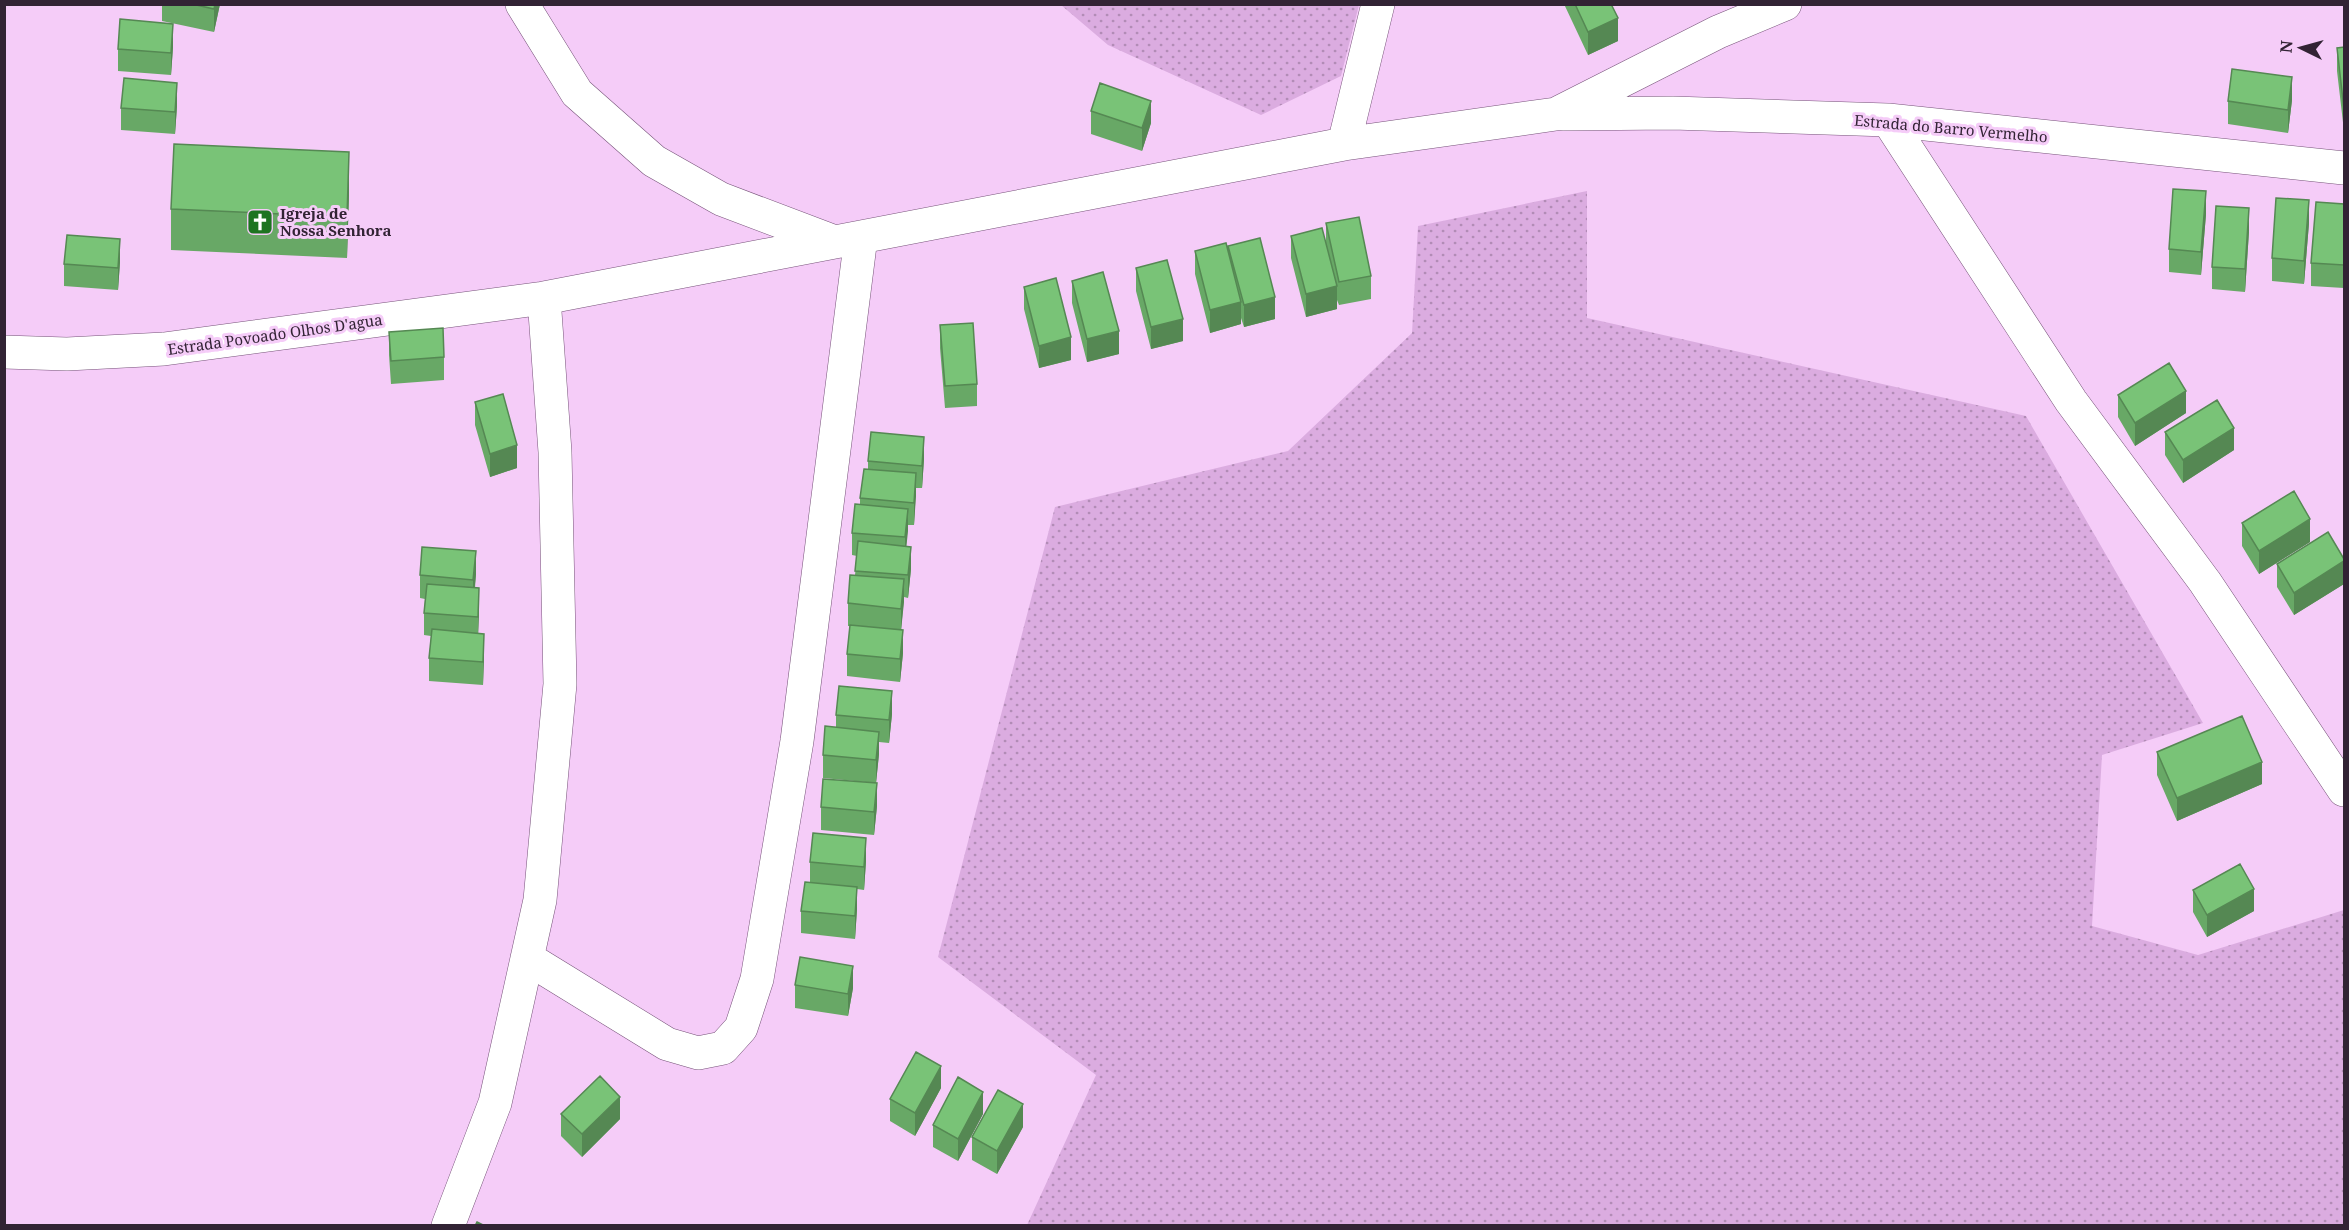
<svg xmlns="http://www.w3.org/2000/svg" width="2349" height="1230" font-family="'Noto Serif',serif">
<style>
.grass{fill:url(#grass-dots)}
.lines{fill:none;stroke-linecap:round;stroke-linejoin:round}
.street-casing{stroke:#765379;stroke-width:34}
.street{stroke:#fff;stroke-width:33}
.wall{fill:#68a866}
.shaded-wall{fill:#558853}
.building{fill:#79c377;stroke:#558853;stroke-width:1.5}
.labels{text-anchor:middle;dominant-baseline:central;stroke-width:6;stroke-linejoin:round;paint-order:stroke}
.street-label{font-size:15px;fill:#322334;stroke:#f5ccf8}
.poi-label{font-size:15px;font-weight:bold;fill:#322334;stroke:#f5ccf8;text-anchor:start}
</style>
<defs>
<pattern id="grass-dots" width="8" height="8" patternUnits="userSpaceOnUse" patternTransform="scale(1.5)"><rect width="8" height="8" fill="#dbace0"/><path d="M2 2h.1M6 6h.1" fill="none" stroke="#b28cb6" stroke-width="1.8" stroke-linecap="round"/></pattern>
</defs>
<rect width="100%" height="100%" fill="#f5ccf8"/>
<path class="grass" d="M1061 5H1359L1341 76 1261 115 1108 45Z
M1587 191V318L2026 416 2203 723 2102 755 2092 926 2198 955 2344 910V1225H1027L1096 1075 938 957 1055 507 1288 451 1412 333 1418 226Z"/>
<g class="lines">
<defs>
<path id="street" d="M522 4 577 93 654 161 721 199 832 241
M1563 114 1673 113 1888 120 2344 168
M1888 120 2071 401 2205 582 2344 790
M1344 144 1378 4
M4 352 67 354 164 349 544 298 1344 144 1556 114 1718 32 1785 4
M527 958 667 1044 698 1053 723 1048 741 1028 757 979 797 741 861 237
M448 1226 495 1103 540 900 560 684 555 452 544 298"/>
</defs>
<use href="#street" class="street-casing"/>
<use href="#street" class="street"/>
</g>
<path class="wall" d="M162 4H220L214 32 162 21Z
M1564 4H1611L1618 41 1588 55Z
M173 47 171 75 118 71V49Z
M2344 47V131L2337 71V48Z
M2292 100 2288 133 2228 124V101Z
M177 106 175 134 121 130V108Z
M1091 111 1151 123 1142 151 1091 134Z
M349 193 347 258 171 250V209Z
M2344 204V288L2311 286V263Z
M2206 214 2201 275 2169 272V249Z
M1326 223 1371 276V299L1339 305 1337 300V309L1306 317 1291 258V236L1326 245Z
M2309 223 2304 284 2272 281V258Z
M2249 231 2245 292 2212 289V267Z
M1228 246 1275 319 1244 327 1241 318V324L1210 333 1195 274V251L1228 253Z
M120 262 118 290 64 286V264Z
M1136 268 1183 341 1151 349 1136 291Z
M1072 281 1119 354 1087 362 1072 303Z
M1024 287 1071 360 1039 368 1024 309Z
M940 325 977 384V406L945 408 940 348Z
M389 332 444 357V380L391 384 389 355Z
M2118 395 2186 413 2135 446 2118 417Z
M475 402 517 468 490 477 475 425Z
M2165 432 2234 450 2183 483 2165 455Z
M924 459 922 488H916L914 525H908L906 546 911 569 908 598 904 597 901 630 903 653 900 682 847 676V654L850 626H848V603L855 575 857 556 852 555V533L860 504V498L868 469V461Z
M2242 523 2310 542 2259 574 2242 546Z
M2344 559V584L2294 615 2277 587V564Z
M476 574 475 588 479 611 478 633 484 656 483 685 429 681V658L431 636 424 635V613L425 599 420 598V575Z
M892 714 889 743 879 742V754L876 783 823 778V755L836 727V715Z
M2157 752 2262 784 2177 821 2157 775Z
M877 806 874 835 821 830V807Z
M866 861 864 890 857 889V909L855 939 801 933V911L810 883V862Z
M2193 890 2254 911 2207 937 2193 912Z
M795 985 853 988 848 1016 795 1008Z
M941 1088 915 1136 890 1121V1099Z
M561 1114 620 1119 582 1157 561 1136Z
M983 1114 958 1161 933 1147V1125Z
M1023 1127 997 1174 972 1160V1137Z"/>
<path class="shaded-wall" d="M215 4H220L214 32V9Z
M1618 18V41L1588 55V32Z
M173 24V47L171 75V53Z
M2292 77V100L2288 133V110Z
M177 83V106L175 134V112Z
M1151 101V123L1142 151V128Z
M349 152V193L347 258V217Z
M2206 191V214L2201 275V252Z
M2309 200V223L2304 284V261Z
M2249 208V231L2245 292V269Z
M120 239V262L118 290V268Z
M1337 286V309L1306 317V294Z
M1275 297V319L1244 327V305Z
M1241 302V324L1210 333V310Z
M1183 319V341L1151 349V327Z
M1119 331V354L1087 362V339Z
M1071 337V360L1039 368V346Z
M2186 391V413L2135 446V423Z
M2234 428V450L2183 483V460Z
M924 437V459L922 488V466Z
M517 445V468L490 477V454Z
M916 473V496L914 525V503Z
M908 509V531L905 560V537Z
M2310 519V542L2259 574V551Z
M911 547V569L908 598V575Z
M476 551V574L473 603V580Z
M2344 561V584L2294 615V593Z
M904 579V602L901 631V609Z
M479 588V611L478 640V617Z
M903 630V653L900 682V659Z
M484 634V656L483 685V662Z
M892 691V714L889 743V720Z
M879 732V754L876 783V760Z
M2262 762V784L2177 821V798Z
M877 783V806L874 835V812Z
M866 838V861L864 890V867Z
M857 887V909L855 939V916Z
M2254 889V911L2207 937V915Z
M853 966V988L848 1016V994Z
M941 1066V1088L915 1136V1113Z
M983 1092V1114L958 1161V1139Z
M620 1097V1119L582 1157V1134Z
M1023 1104V1127L997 1174V1151Z"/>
<path class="building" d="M192 4H215L214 9Z
M1575 4H1611L1618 18 1588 32Z
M120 19 173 24 171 53 118 49Z
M2344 47V109L2337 48Z
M2232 69 2292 77 2288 110 2228 101Z
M124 78 177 83 175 112 121 108Z
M1100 83 1151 101 1142 128 1091 111Z
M174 144 349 152 347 217 171 209Z
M2173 189 2206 191 2201 252 2169 249Z
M2276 198 2309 200 2304 261 2272 258Z
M2316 202 2344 204V265L2311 263Z
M2216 206 2249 208 2245 269 2212 267Z
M1359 217 1371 276 1339 282 1326 223Z
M1322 228 1337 286 1306 294 1291 236Z
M67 235 120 239 118 268 64 264Z
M1260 238 1275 297 1244 305 1228 246Z
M1226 243 1241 302 1210 310 1195 251Z
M1167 260 1183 319 1151 327 1136 268Z
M1103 272 1119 331 1087 339 1072 281Z
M1056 278 1071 337 1039 346 1024 287Z
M973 323 977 384 945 386 940 325Z
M443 328 444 357 391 361 389 332Z
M2169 363 2186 391 2135 423 2118 395Z
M503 394 517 445 490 454 475 402Z
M2217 400 2234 428 2183 460 2165 432Z
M871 432 924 437 922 466 868 461Z
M864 469 916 473 914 503 860 498Z
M2294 491 2310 519 2259 551 2242 523Z
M855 504 908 509 905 537 852 533Z
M2328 532 2344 559V561L2294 593 2277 564Z
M858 541 911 547 908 575 855 571Z
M422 547 476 551 473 580 420 575Z
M850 575 904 579 901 609 848 603Z
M427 584 479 588 478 617 424 613Z
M850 625 903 630 900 659 847 654Z
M432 629 484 634 483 662 429 658Z
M839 686 892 691 889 720 836 715Z
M2242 716 2262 762 2177 798 2157 752Z
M825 726 879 732 876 760 823 755Z
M823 779 877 783 874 812 821 807Z
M813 833 866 838 864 867 810 862Z
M2240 864 2254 889 2207 915 2193 890Z
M805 882 857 887 855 916 801 911Z
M800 957 853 966 848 994 795 985Z
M916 1052 941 1066 915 1113 890 1099Z
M600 1076 620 1097 582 1134 561 1114Z
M958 1077 983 1092 958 1139 933 1125Z
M998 1090 1023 1104 997 1151 972 1137Z
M477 1222 485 1226H475Z"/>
<defs>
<symbol id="church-square" viewBox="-11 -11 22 22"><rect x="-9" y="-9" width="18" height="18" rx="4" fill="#1d7421" stroke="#f5ccf8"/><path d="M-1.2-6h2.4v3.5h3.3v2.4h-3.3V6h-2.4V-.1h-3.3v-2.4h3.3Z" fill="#fff"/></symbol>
</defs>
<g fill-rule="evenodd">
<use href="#church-square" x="245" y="207" width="30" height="30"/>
</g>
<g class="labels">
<g class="street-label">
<text transform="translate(1951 128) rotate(5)">Estrada do Barro Vermelho</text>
<text transform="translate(275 334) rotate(-8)">Estrada Povoado Olhos D'agua</text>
</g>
<g class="poi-label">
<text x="280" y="213">Igreja de<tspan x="280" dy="17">Nossa Senhora</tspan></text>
</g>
</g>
<rect width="2349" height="1230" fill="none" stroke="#322334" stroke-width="12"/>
<g transform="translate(2301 48) rotate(275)" stroke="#f5ccf8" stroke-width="4.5" paint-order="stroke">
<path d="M0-4.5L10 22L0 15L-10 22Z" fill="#322334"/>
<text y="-9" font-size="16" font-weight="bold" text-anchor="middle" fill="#322334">N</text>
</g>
</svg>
